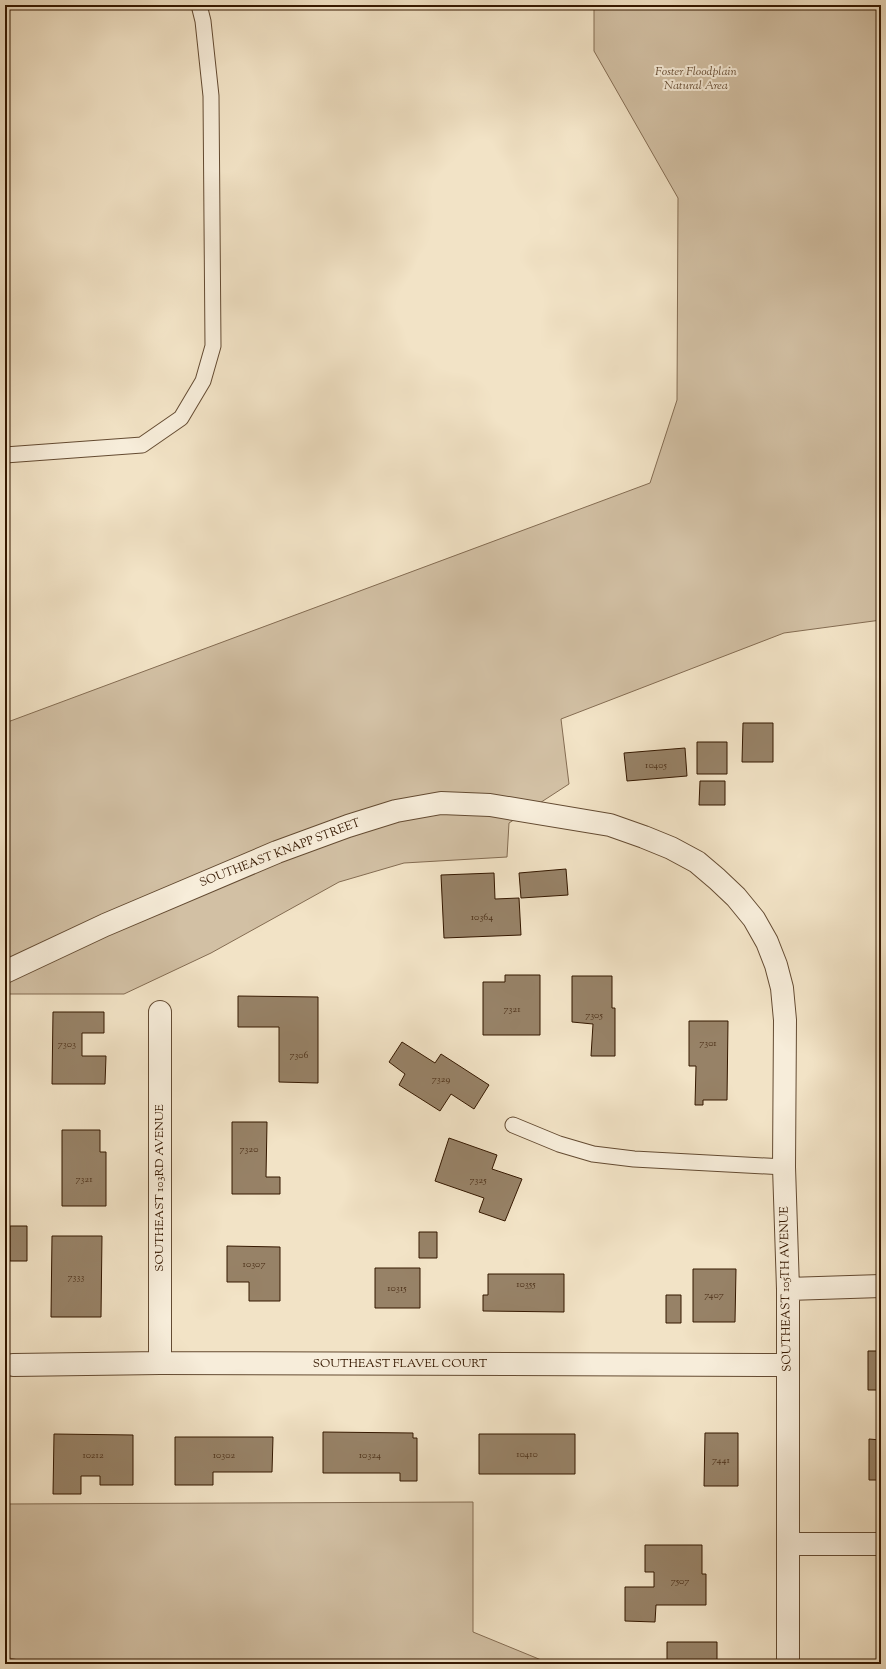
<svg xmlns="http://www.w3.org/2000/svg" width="886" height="1669" font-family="'Sorts Mill Goudy',serif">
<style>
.green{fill:#d2c0a4;stroke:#846c52}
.building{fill:#978267;stroke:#351800}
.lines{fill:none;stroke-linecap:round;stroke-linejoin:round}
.service-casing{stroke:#644b32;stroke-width:17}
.minor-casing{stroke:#644b32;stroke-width:24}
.service{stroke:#f7edda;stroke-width:15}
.minor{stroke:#f7edda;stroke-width:22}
.labels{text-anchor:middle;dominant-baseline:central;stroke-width:4;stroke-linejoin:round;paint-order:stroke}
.number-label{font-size:10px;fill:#4e321a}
.park-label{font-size:12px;font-style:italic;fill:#644a31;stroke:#f7edda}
.street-label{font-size:12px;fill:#351800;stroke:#f7edda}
</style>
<rect width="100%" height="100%" fill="#f2e3c6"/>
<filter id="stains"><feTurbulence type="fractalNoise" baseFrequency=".005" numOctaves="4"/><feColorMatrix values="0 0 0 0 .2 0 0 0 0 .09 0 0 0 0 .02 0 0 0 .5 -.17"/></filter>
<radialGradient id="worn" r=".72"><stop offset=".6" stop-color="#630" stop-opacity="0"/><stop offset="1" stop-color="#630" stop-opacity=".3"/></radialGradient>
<path class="green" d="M594 5H881V620L784 633 561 719 569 784 509 823 507 857 404 863 339 882 211 953 124 994H5V723L650 483 677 400 678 198 594 51Z
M473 1502V1632L551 1664H36L5 1657V1504Z"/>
<path class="building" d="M743 723H773V762H742Z
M697 742H727V774H697Z
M685 748 687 776 627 781 624 753Z
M700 781H725V805H699Z
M566 869 568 895 521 898 519 873Z
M494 873 495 899 519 898 521 935 444 938 441 875Z
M505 975H540V1035H483V982H505Z
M572 976H612V1008H615V1056H591L593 1024 572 1022Z
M238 996 318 997V1083L279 1082V1027H238Z
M53 1012H104V1033H82V1056H106L105 1084H52Z
M689 1021H728L727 1100H703V1105H695L696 1066H689Z
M402 1042 435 1063 441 1054 489 1085 474 1109 451 1094 440 1111 399 1085 405 1074 389 1062Z
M232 1122H267L266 1177H280V1194H232Z
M62 1130H100V1152H106V1206H62Z
M449 1138 497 1155 492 1169 522 1179 505 1221 479 1212 484 1198 435 1181Z
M5 1221H8V1236H5Z
M10 1226H27V1261H10Z
M419 1232H437V1258H419Z
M52 1236H102L101 1317H51Z
M227 1246 280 1247V1301H249V1282H227Z
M375 1268H420V1308H375Z
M693 1269H736L735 1322H693Z
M488 1274H564V1312L483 1311V1295H488Z
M5 1277H7L6 1312H5Z
M666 1295H681V1323H666Z
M868 1351H881V1408H878V1390H868Z
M323 1432 413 1433V1438H417V1481H400V1473H323Z
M705 1433H738V1486H704Z
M54 1434 133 1435V1485H100V1476H81V1494H53Z
M479 1434H575V1474H479Z
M175 1437H273L272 1472H213V1485H175Z
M869 1439 881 1440V1480H869Z
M645 1545H702V1574H706V1605H656L655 1622 625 1621V1587H654V1572H645Z
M667 1642H717V1664H667Z"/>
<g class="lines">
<defs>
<path id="service" d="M5 455 142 445 181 418 203 381 213 346 211 96 203 21 199 5
M513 1125 559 1144 593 1154 634 1159 784 1167"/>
<path id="minor" d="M5 972 105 925 277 852 348 826 396 811 441 803 490 805 610 825 644 837 671 848 697 862 717 879 736 897 754 919 767 942 776 965 782 988 785 1020 784 1167 788 1289V1664
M788 1289 881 1286
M160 1363V1012
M13 1365 160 1363 787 1365
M788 1544H881"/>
</defs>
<use href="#service" class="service-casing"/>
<use href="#minor" class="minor-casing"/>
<use href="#service" class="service"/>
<use href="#minor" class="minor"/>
</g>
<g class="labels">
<g class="number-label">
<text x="656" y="765">10405</text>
<text x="482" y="917">10364</text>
<text x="512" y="1009">7321</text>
<text x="594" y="1015">7305</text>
<text x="708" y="1043">7301</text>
<text x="67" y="1044">7303</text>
<text x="299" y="1055">7306</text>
<text x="441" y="1079">7329</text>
<text x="249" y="1149">7320</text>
<text x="84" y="1179">7321</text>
<text x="478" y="1180">7325</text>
<text x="254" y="1264">10307</text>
<text x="76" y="1277">7333</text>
<text x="526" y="1284">10355</text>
<text x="397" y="1288">10315</text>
<text x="714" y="1295">7407</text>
<text x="527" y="1454">10410</text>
<text x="93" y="1455">10212</text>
<text x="224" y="1455">10302</text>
<text x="370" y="1455">10324</text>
<text x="721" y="1460">7441</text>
<text x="680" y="1581">7507</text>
</g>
<g class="park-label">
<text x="696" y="72">Foster Floodplain<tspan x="696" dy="14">Natural Area</tspan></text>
</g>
<g class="street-label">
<text transform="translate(280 853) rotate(-21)">SOUTHEAST KNAPP STREET</text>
<text transform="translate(160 1188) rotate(-90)">SOUTHEAST 103RD AVENUE</text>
<text transform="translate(786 1289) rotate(-91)">SOUTHEAST 105TH AVENUE</text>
<text x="400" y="1364">SOUTHEAST FLAVEL COURT</text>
</g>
</g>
<rect width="886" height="1669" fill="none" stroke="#f2e3c6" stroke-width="20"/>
<rect x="6" y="6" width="874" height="1657" fill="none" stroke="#351800" stroke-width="2"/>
<rect x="10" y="10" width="866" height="1649" fill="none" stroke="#351800"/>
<rect width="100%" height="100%" filter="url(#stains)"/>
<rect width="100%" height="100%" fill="url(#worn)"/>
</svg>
